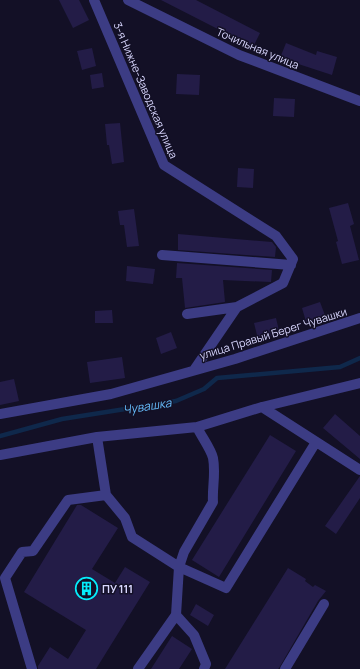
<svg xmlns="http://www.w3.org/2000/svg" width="360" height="669" font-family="Manrope,sans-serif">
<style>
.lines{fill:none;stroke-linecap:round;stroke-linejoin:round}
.stream{stroke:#0f284b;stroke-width:4.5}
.building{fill:#231c47}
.minor{stroke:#3c3c84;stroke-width:10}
.labels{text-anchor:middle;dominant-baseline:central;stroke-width:3;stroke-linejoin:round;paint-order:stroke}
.street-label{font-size:11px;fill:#d8d6fe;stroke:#131026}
.poi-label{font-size:11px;font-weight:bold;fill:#d8d6fe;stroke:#131026;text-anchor:start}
.water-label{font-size:12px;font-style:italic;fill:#66bdfc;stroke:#131026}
</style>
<rect width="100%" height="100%" fill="#131026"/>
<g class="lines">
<path class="stream" d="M0 436 62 419 176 401 204 389 217 378 340 367 360 358"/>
</g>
<path class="building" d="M59 0H79L89 20 73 28Z
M161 0H196L260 33 253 47Z
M286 43 316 55 317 51 337 57 332 75 280 58Z
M92 48 96 66 82 70 77 51Z
M102 73 104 87 92 89 90 75Z
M177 74 200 75 199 95 176 94Z
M274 98 295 99 294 117 273 116Z
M120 123 124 162 112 164 109 145H107L105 124Z
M238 168 254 169 253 188 237 187Z
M348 203 354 224 350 226 359 260 342 264 336 242 338 241 329 208Z
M134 209 139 246 127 247 124 225H120L118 211Z
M178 234 272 242 276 247 275 257 178 250Z
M177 263 272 270 271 282 223 280 225 302 185 308 182 278H176Z
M127 266 155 269 153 284 126 281Z
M320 302 326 318 307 325 302 308Z
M112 310 113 323H95V311Z
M276 318 280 335 258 339 254 323Z
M171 332 177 348 161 354 156 338Z
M122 357 125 378 90 383 87 362Z
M14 379 19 401 0 405V382Z
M335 414 360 436V459L323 428Z
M270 435 296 451 219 577 192 560Z
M360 476V498L336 534 325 526Z
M77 505H81L118 528 92 569 115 583 125 567 150 582 96 669H38V666L50 647 68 659 86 630 24 592Z
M288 568 306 579 305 581 313 587 315 585 326 591 318 601 279 668 278 669H225Z
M196 604 214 615 208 626 190 615Z
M172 636 192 649 179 669H151Z"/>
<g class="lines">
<path class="minor" d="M94 0 164 165 276 236 293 259 283 283 237 307 194 370
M128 0 239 55 360 101
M162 255 291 265
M187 314 237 307
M262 407 360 470
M0 414 111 394 235 359 360 318
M197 427C201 436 211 449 213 458 216 473 212 488 213 502L184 552 179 567 176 615 194 635 206 664 204 669
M97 437 106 495
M0 455 97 437 197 427 262 407 360 383
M32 669 5 578 22 552 33 551 68 500 106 495 125 518 132 537 179 567 226 588 316 442
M138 669 176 615
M285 669 324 604"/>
</g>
<defs>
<symbol id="building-ring" viewBox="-11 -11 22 22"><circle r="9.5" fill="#131026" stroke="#05ecfa" stroke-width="1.5"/><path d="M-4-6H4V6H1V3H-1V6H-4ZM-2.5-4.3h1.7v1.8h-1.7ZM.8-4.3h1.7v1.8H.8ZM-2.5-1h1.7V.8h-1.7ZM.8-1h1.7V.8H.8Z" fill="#05ecfa"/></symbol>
</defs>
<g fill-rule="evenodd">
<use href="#building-ring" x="74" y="576" width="25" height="25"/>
</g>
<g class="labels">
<g class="street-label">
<text transform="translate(258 48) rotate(23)">Точильная улица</text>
<text transform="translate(146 90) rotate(67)">3-я Нижне-Заводская улица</text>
<text transform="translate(273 333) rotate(-17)">улица Правый Берег Чувашки</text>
</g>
<g class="poi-label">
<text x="102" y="588">ПУ 111</text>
</g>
<g class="water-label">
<text transform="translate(147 406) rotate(-9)">Чувашка</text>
</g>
</g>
</svg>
